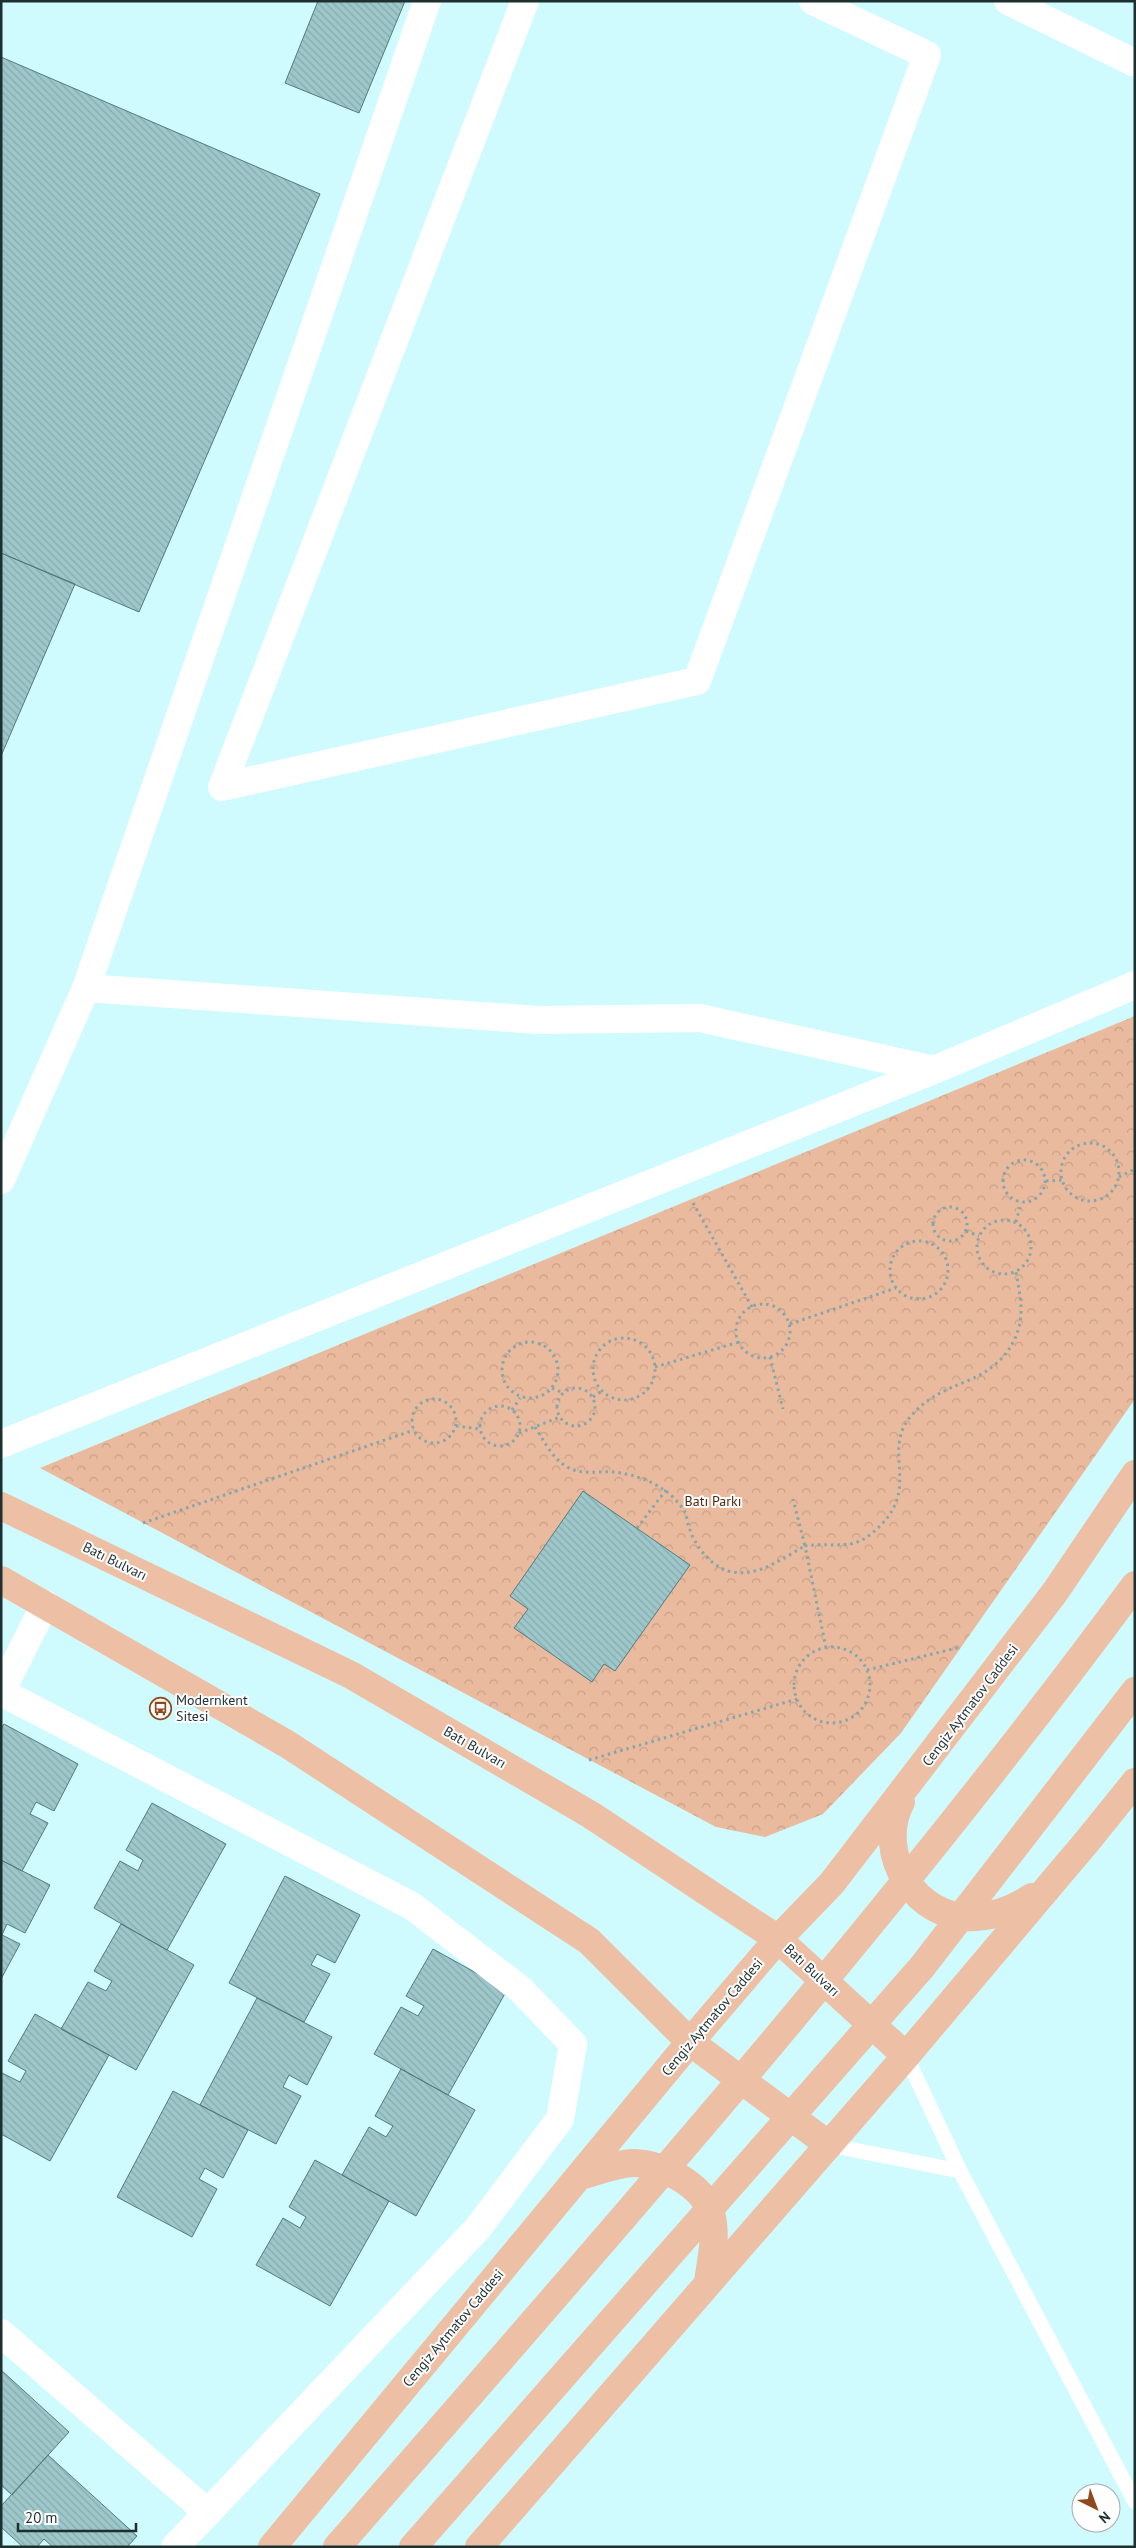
<svg xmlns="http://www.w3.org/2000/svg" width="1136" height="2548" font-family="'PT Sans',sans-serif">
<style>
.park{fill:url(#park-crowns)}
.building{fill:url(#building-back-hatch);stroke:#537b7e}
.lines{fill:none;stroke-linecap:round;stroke-linejoin:round}
.path{stroke:#86a6a9;stroke-width:3;stroke-dasharray:2.5 4;stroke-linecap:butt}
.lane{stroke:#fff;stroke-width:15}
.street{stroke:#fff;stroke-width:28}
.primary{stroke:#edbfa4;stroke-width:28}
.labels{text-anchor:middle;dominant-baseline:central;stroke-width:4;stroke-linejoin:round;paint-order:stroke}
.park-label{font-size:14px;fill:#4e270e;stroke:#fefefe}
.street-label{font-size:14px;fill:#1e2f30;stroke:#fefefe}
.poi-label{font-size:14px;fill:#1e2f30;stroke:#fefefe;text-anchor:start}
</style>
<defs>
<pattern id="park-crowns" width="20" height="18" patternUnits="userSpaceOnUse" patternTransform="scale(1.25)"><rect width="20" height="18" fill="#eaba9e"/><path d="M2 6a3 3 0 1 1 6 0M12 15a3 3 0 1 1 6 0" fill="none" stroke="#c8a088"/></pattern>
<pattern id="building-back-hatch" width="6" height="6" patternUnits="userSpaceOnUse" patternTransform="scale(1.25)"><rect width="6" height="6" fill="#9dc7ca"/><path d="M-1 5l2 2M0 0l6 6M5-1l2 2" fill="none" stroke="#87abae"/></pattern>
</defs>
<rect width="100%" height="100%" fill="#cffafe"/>
<path class="park" d="M1135 1016V1399L901 1733 823 1814 765 1837 716 1827 40 1468Z"/>
<path class="building" d="M318 1H405L359 113 285 83Z
M1 57 320 194 139 612 1 553Z
M1 553 75 584 1 756Z
M583 1491 690 1565 615 1671 604 1664 592 1682 514 1628 528 1609 510 1596Z
M4 1724 78 1764 54 1811 36 1802 30 1814 48 1823 22 1871 1 1860V1729Z
M152 1803 226 1844 167 1950 94 1908 120 1861 138 1871 143 1860 126 1850Z
M1 1860 50 1885 25 1933 7 1924 2 1935 20 1944 1 1979Z
M285 1876 360 1915 335 1963 317 1954 311 1965 330 1974 304 2022 229 1983Z
M121 1924 194 1965 136 2070 61 2029 88 1982 106 1991 112 1981 94 1971Z
M433 1949 507 1990 448 2095 374 2054 401 2007 418 2016 424 2006 406 1996Z
M257 1998 332 2037 307 2085 289 2075 283 2087 301 2096 276 2144 200 2105Z
M35 2014 109 2055 50 2161 1 2134V2074L2 2073 20 2082 26 2071 8 2061Z
M401 2069 475 2110 416 2216 342 2175 369 2127 386 2137 393 2126 375 2116Z
M173 2091 248 2130 223 2178 205 2168 199 2179 217 2189 192 2237 117 2197Z
M315 2160 389 2201 330 2306 256 2265 283 2218 300 2228 306 2217 289 2207Z
M1 2370 69 2432 12 2495 1 2485Z
M48 2455 137 2536 127 2547H53L44 2539 37 2547H23L1 2527V2506Z"/>
<g class="lines">
<path class="path" d="M1061 1172a29 29 0 1 1 58 0a29 29 0 1 1-58 0Z
M1003 1181a21 21 0 1 1 42 0a21 21 0 1 1-42 0Z
M1119 1177 1135 1169
M1046 1181 1063 1180
M693 1203 752 1307
M933 1224a17 17 0 1 1 34 0a17 17 0 1 1-34 0Z
M977 1247a27 27 0 1 1 54 0a27 27 0 1 1-54 0Z
M1016 1222 1021 1203
M966 1231 979 1236
M890 1270a29 29 0 1 1 58 0a29 29 0 1 1-58 0Z
M736 1331a27 27 0 1 1 54 0a27 27 0 1 1-54 0Z
M790 1324 896 1288
M593 1369a31 31 0 1 1 62 0a31 31 0 1 1-62 0Z
M502 1370a28 28 0 1 1 56 0a28 28 0 1 1-56 0Z
M770 1357 783 1409
M655 1367 739 1342
M552 1388 563 1393
M557 1407a19 19 0 1 1 38 0a19 19 0 1 1-38 0Z
M593 1397 602 1391
M412 1421a22 22 0 1 1 44 0a22 22 0 1 1-44 0Z
M480 1426a20 20 0 1 1 40 0a20 20 0 1 1-40 0Z
M512 1410 520 1398
M456 1426 480 1429
M535 1427C544 1441 553 1460 569 1468 583 1475 599 1471 614 1472 632 1474 650 1480 664 1490 671 1494 681 1505 685 1512 687 1516 687 1522 689 1527 694 1544 709 1565 728 1571 757 1579 782 1558 805 1546L793 1499
M519 1433 560 1417
M143 1523 414 1430
M637 1528 666 1490
M794 1685a38 38 0 1 1 76 0a38 38 0 1 1-76 0Z
M826 1648 805 1546C822 1543 839 1547 855 1543 864 1540 873 1533 880 1526 920 1486 882 1453 910 1417 926 1398 945 1390 967 1381 998 1369 1021 1344 1021 1310 1021 1297 1018 1284 1016 1272
M867 1670 961 1647
M589 1760 797 1699"/>
<path class="lane" d="M906 2056 960 2171 1135 2502
M829 2145 960 2171"/>
<path class="street" d="M1008 1 1135 63
M222 787 697 681 927 55 813 1
M222 787 525 1
M86 988 538 1020 700 1018 934 1070 1135 985
M1 1180 86 988 427 1
M1 1444 934 1070
M1 1692 412 1906 520 1989 573 2044 560 2119 478 2228 175 2547
M1 1692 45 1604
M1 2333 207 2512"/>
<path class="primary" d="M1 1506 351 1675 591 1815 778 1939 906 2056
M1 1580 287 1744 589 1941 690 2042 829 2145
M901 1802C874 1853 916 1921 975 1917 996 1916 1014 1909 1032 1897
M580 2176C595 2172 621 2162 636 2163 662 2164 701 2185 710 2210 718 2233 711 2259 708 2282
M272 2547 690 2042 778 1939 832 1883 1055 1592 1135 1474
M337 2547C611 2233 887 1921 1135 1585
M413 2547 922 1967 1135 1691
M479 2547 906 2056 1089 1839 1135 1782"/>
</g>
<defs>
<symbol id="bus-ring" viewBox="-11 -11 22 22"><circle r="9.5" fill="#fefefe" stroke="#8e4a1c" stroke-width="1.5"/><path d="M-5-6H5V4H4V6H2V4H-2V6H-4V4H-5ZM-3.5-4V0h7V-4ZM-3.5 1.2v1.5H-2V1.2ZM2 1.2v1.5H3.5V1.2Z" fill="#8e4a1c"/></symbol>
</defs>
<g fill-rule="evenodd">
<use href="#bus-ring" x="148" y="1696" width="25" height="25"/>
</g>
<g class="labels">
<g class="park-label">
<text x="713" y="1501">Batı Parkı</text>
</g>
<g class="street-label">
<text transform="translate(115 1561) rotate(26)">Batı Bulvarı</text>
<text transform="translate(970 1705) rotate(-53)">Cengiz Aytmatov Caddesi</text>
<text transform="translate(475 1747) rotate(30)">Batı Bulvarı</text>
<text transform="translate(812 1970) rotate(43)">Batı Bulvarı</text>
<text transform="translate(712 2017) rotate(-50)">Cengiz Aytmatov Caddesi</text>
<text transform="translate(453 2328) rotate(-50)">Cengiz Aytmatov Caddesi</text>
</g>
<g class="poi-label">
<text x="176" y="1700">Modernkent<tspan x="176" dy="16">Sitesi</tspan></text>
</g>
</g>
<rect width="1136" height="2548" fill="none" stroke="#1e2f30" stroke-width="5"/>
<g transform="translate(1096 2508) rotate(138)"><circle r="24" fill="#fefefe" stroke="#a4abac"/>
<path d="M0-4L9 19L0 12L-9 19Z" fill="#8e4a1c"/>
<text y="-8" font-size="14" font-weight="bold" text-anchor="middle" fill="#1e2f30">N</text>
</g>
<path d="M18 2523v8h118v-8" fill="none" stroke="#1e2f30" stroke-width="2.5"/>
<text x="25" y="2523" font-size="15" fill="#1e2f30" stroke="#fefefe" stroke-width="4" paint-order="stroke">20 m</text>
</svg>
